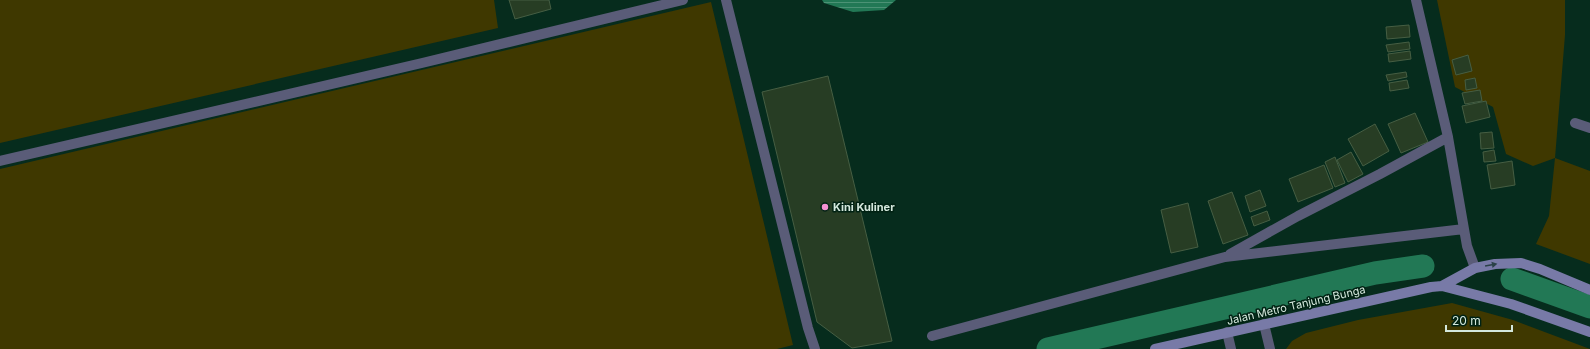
<svg xmlns="http://www.w3.org/2000/svg" width="1590" height="349" font-family="Inter,sans-serif">
<style>
.grass{fill:#3f3800}
.water{fill:url(#water-rules)}
.lines{fill:none;stroke-linecap:round;stroke-linejoin:round}
.canal{stroke:#227855;stroke-width:23}
.building{fill:#273d24;stroke:#465e43}
.lane{stroke:#5a5c78;stroke-width:10}
.street{stroke:#5a5c78;stroke-width:10}
.secondary{stroke:#787aa7;stroke-width:10}
.oneway{fill:#2a4147}
.poi-dot{fill:#f591d2;stroke:#002213;stroke-width:1.5}
.labels{text-anchor:middle;dominant-baseline:central;stroke-width:3;stroke-linejoin:round;paint-order:stroke}
.poi-label{font-size:11px;font-weight:bold;fill:#d4e8dd;stroke:#002213;text-anchor:start}
.street-label{font-size:11px;fill:#d4e8dd;stroke:#002213}
</style>
<defs>
<pattern id="water-rules" width="6" height="5" patternUnits="userSpaceOnUse"><rect width="6" height="5" fill="#227855"/><path d="M0 2.5h6" fill="none" stroke="#4c9275"/></pattern>
</defs>
<rect width="100%" height="100%" fill="#062c1d"/>
<path class="grass" d="M0 0H494L498 28 0 143Z
M1437 0H1565V35L1555 158 1590 171V264L1536 244 1549 216 1555 158 1533 166 1506 154 1493 107 1455 87Z
M711 2 793 345 777 349H0V169Z
M1452 303 1513 320 1590 349H1286L1292 341 1306 333 1358 320Z"/>
<path class="water" d="M822 0H896L884 10 853 12 824 3Z"/>
<g class="lines">
<path class="canal" d="M1512 279 1590 307
M1048 349 1375 273 1423 266"/>
</g>
<path class="building" d="M509 0H549L551 9 515 19Z
M1409 25 1410 37 1387 39 1386 27Z
M1409 42 1410 49 1388 52 1386 45Z
M1410 51 1411 59 1389 62 1388 54Z
M1468 55 1472 71 1456 75 1452 60Z
M1406 72 1407 77 1388 81 1386 75Z
M828 76 892 341 852 348 817 322 762 92Z
M1475 78 1477 88 1466 90 1465 80Z
M1407 80 1409 88 1390 91 1389 83Z
M1480 90 1482 101 1465 104 1462 93Z
M1486 101 1490 117 1466 123 1462 106Z
M1415 113 1428 142 1401 153 1388 124Z
M1375 124 1389 151 1363 166 1348 139Z
M1492 132 1494 148 1481 149 1480 133Z
M1494 150 1496 161 1484 162 1483 152Z
M1351 152 1363 174 1348 182 1337 160Z
M1335 157 1345 183 1335 187 1325 162Z
M1512 161 1515 185 1491 189 1487 165Z
M1324 165 1333 188 1298 202 1289 179Z
M1260 190 1266 206 1250 212 1245 196Z
M1232 192 1248 235 1223 244 1208 201Z
M1188 203 1198 247 1171 253 1161 210Z
M1267 211 1270 220 1254 226 1251 217Z"/>
<g class="lines">
<path class="lane" d="M1575 123 1590 128"/>
<path class="street" d="M726 0 808 328 815 349
M1448 137 1464 229
M0 161 422 63 683 0
M1230 254 1298 216 1380 174 1448 137 1416 0
M1264 324 1270 349
M1227 332 1231 349
M932 336 1225 257 1464 229 1467 246 1475 268"/>
<path class="secondary" d="M1442 286 1475 268 1495 264 1521 263 1540 269 1590 290
M1155 349 1431 287 1442 286 1511 304 1590 332"/>
</g>
<defs><path id="oneway-solid" d="M-6-.8H1V-3.2L6.5 0L1 3.2V.8H-6Z"/></defs>
<use class="oneway" href="#oneway-solid" transform="translate(1491 265) rotate(-10)"/>
<circle class="poi-dot" cx="825" cy="207" r="4"/>
<g class="labels">
<g class="poi-label">
<text x="833" y="207">Kini Kuliner</text>
</g>
<g class="street-label">
<text transform="translate(1296 305) rotate(-13)">Jalan Metro Tanjung Bunga</text>
</g>
</g>
<path d="M1446 325v6h66v-6" fill="none" stroke="#d4e8dd" stroke-width="2"/>
<text x="1452" y="325" font-size="12" fill="#d4e8dd" stroke="#002213" stroke-width="3" paint-order="stroke">20 m</text>
</svg>
